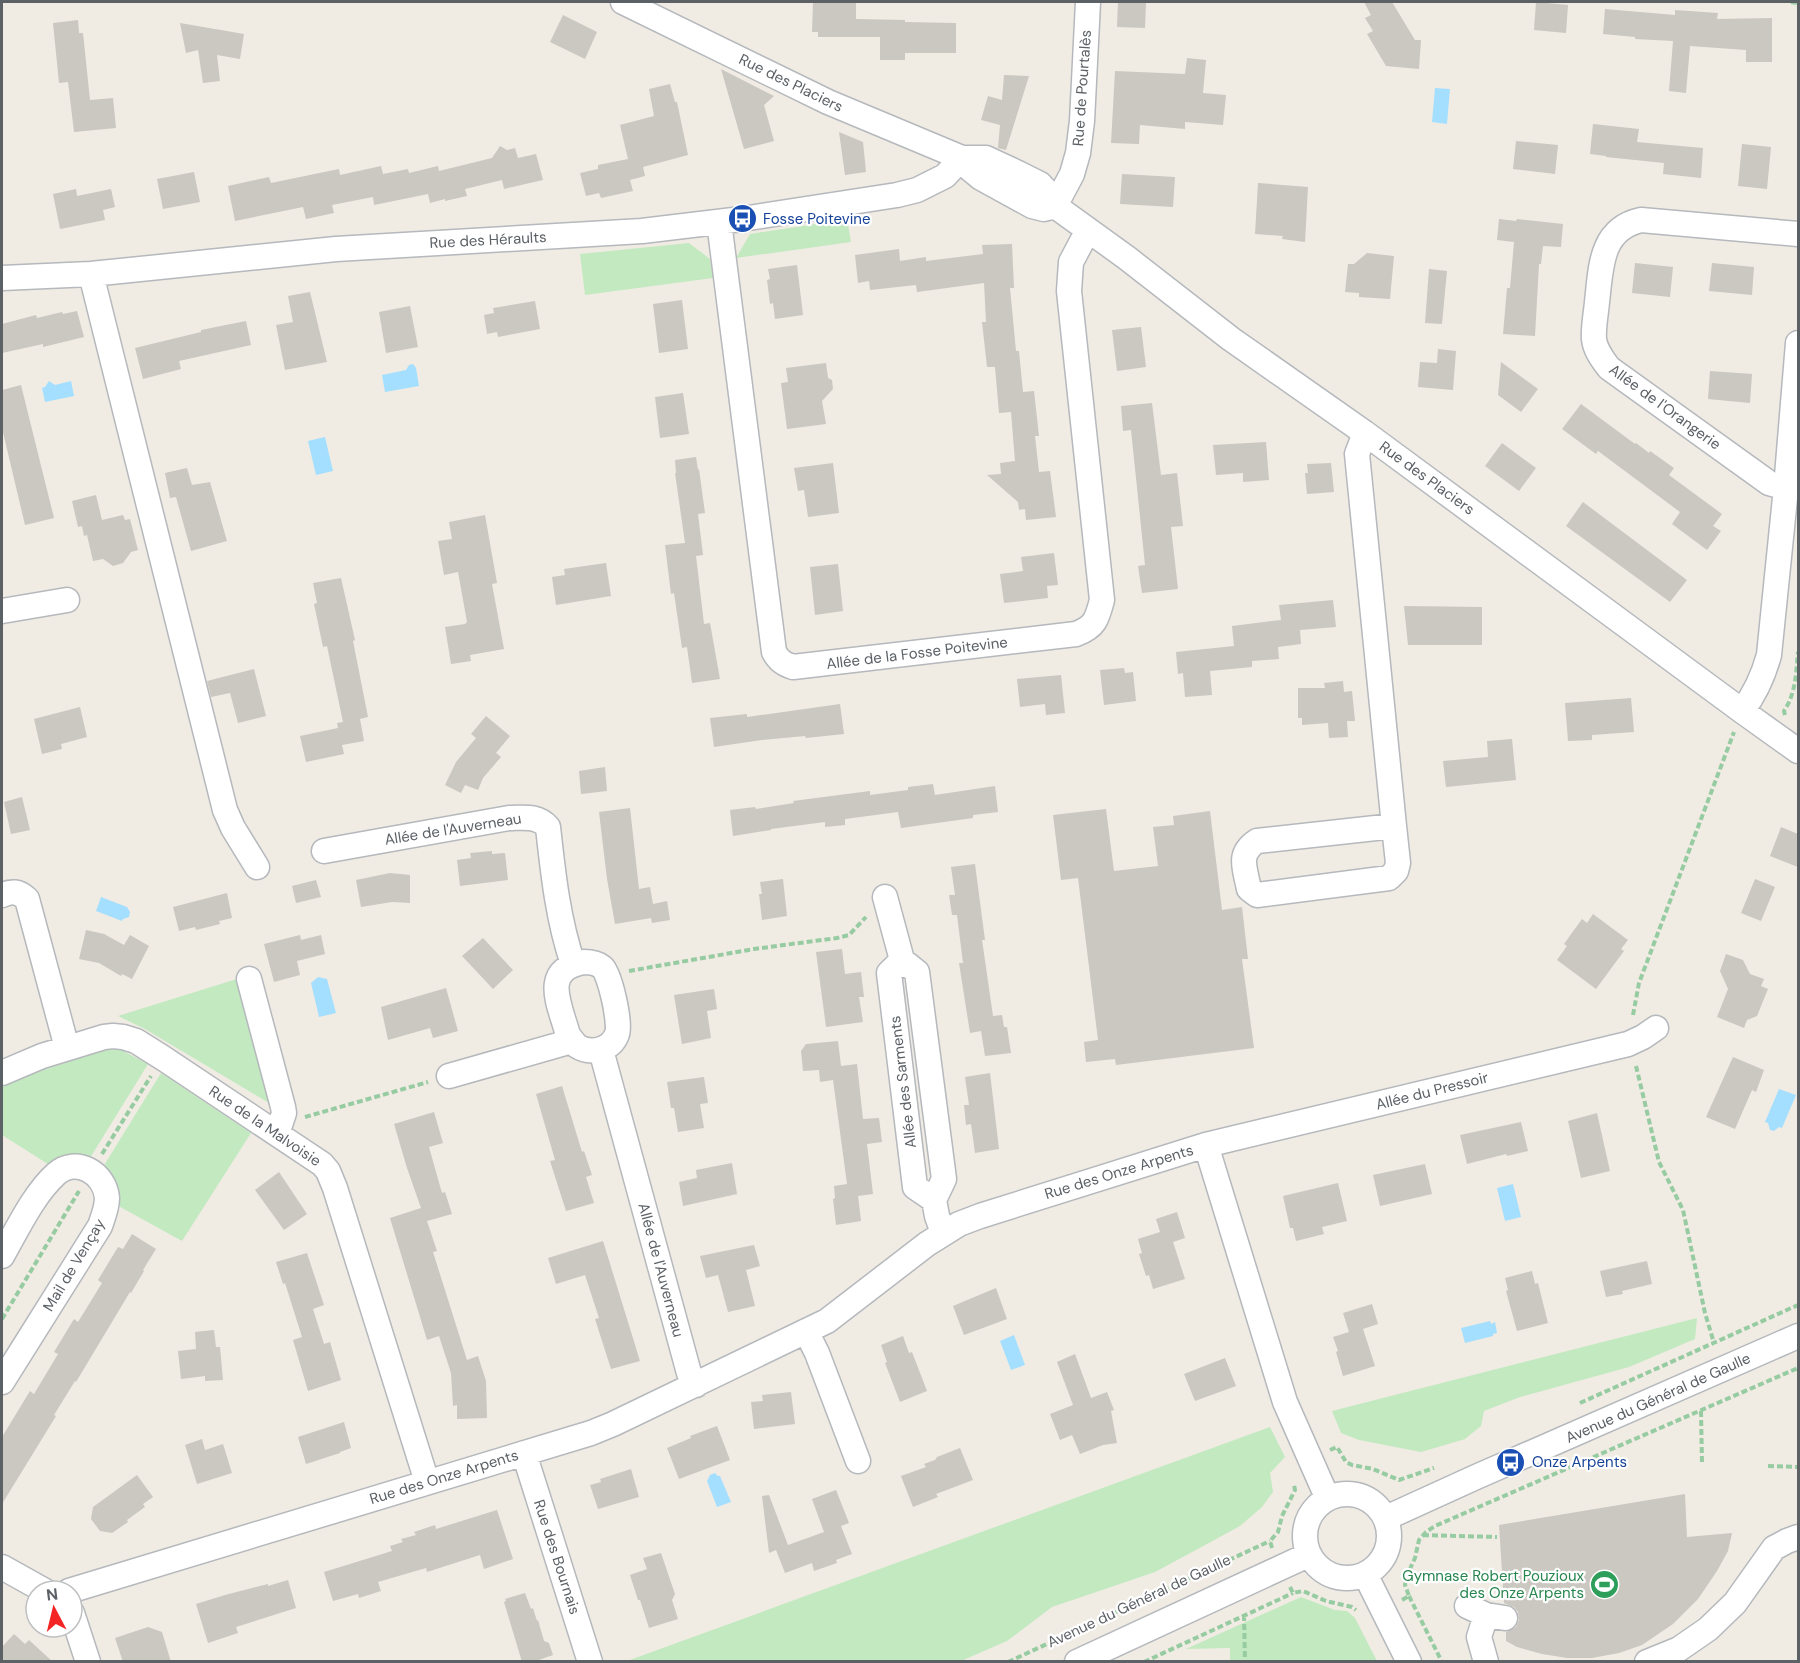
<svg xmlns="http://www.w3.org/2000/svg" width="1800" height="1663" font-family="'DM Sans',sans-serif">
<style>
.green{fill:#c2e9bf}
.water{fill:#a4dfff}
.building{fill:#cbc7c1}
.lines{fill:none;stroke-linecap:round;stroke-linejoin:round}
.minor-casing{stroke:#b5b8bc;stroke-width:27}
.path{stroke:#97cba1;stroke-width:4;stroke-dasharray:6 3;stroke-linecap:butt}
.minor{stroke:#fff;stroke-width:24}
.labels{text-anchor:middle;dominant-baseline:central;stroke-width:4.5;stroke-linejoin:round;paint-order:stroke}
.street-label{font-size:15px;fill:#5c6166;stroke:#fff}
.transit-label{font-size:15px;fill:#164399;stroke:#fff;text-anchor:start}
.leisure-label{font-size:15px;fill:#27864d;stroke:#fff;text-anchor:end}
</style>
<rect width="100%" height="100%" fill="#f0ece4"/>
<path class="green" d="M847 219 851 242 736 258 750 234Z
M689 243 710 259 713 278 585 295 580 254Z
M240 978 274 1106 145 1029 118 1016Z
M119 1049 148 1064 90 1158 51 1166 2 1135V1083L105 1050Z
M161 1073 251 1133 182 1241 113 1203 103 1167Z
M1697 1318 1695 1339 1629 1367 1520 1397 1484 1411 1481 1426 1465 1439 1421 1452 1359 1440 1341 1433 1332 1411Z
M1270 1427 1285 1457 1270 1473 1273 1492 1262 1507 1240 1526 1207 1544 1155 1572 1052 1607 1007 1641 961 1661H627Z
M1301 1597 1335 1610 1347 1611 1355 1618 1377 1661H1230V1648L1186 1649Z"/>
<path class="water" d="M1435 88 1450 89 1447 124 1432 122Z
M413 364 416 368 419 386 385 392 382 375 406 370 409 365Z
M49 381 55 385 71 381 74 396 45 402 42 388 45 387Z
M325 437 333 471 316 475 308 441Z
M101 897 127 907 130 912 129 917 123 919 122 921 96 911Z
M318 977 327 979 336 1013 319 1017 311 983Z
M1779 1089 1796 1095 1782 1128 1779 1127 1774 1131 1770 1130 1768 1123 1765 1122Z
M1513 1184 1521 1217 1505 1221 1497 1188Z
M1490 1321 1491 1324 1495 1322 1497 1333 1493 1334V1336L1465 1343 1461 1328Z
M1014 1335 1025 1365 1011 1370 1000 1341Z
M715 1473 718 1476H720L731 1502 717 1507 707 1481 710 1475Z"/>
<path class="building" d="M813 2H856V19L905 20V22L956 23V53H905V60H880V37H818V32H812Z
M1118 2H1146L1145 28 1117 27Z
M1364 2H1392L1415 40H1421L1419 69 1386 66 1367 34 1373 31 1365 18 1371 15Z
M1536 2 1568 5 1566 33 1534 30Z
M1605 9 1675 15V10L1718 13 1717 19 1772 18V62H1746V50L1690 46 1686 93 1669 91 1673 41 1635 39V37L1603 34Z
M563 15 597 32 585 59 550 42Z
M78 20 79 33H83L90 100 113 98 116 128 74 132 68 82 59 83 53 23Z
M180 23 244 34 240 59 217 55 220 81 203 83 198 50 186 53Z
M1187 58 1206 60 1203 93 1226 95 1223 125 1185 122V129L1140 125 1139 144 1111 143 1115 71 1185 74Z
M721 69 774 96 764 105 774 141 744 149Z
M1004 75 1029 76 1006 150 998 148 1000 125 981 120 988 96 1002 100Z
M670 84 675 102H677L688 155 643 167 645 176 630 180 633 191 601 198 599 193 586 196 580 173 598 169V165L628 159 620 125 654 116 649 89Z
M1593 124 1639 129 1637 142 1703 148 1701 178 1663 174 1664 163 1606 157V156L1590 154Z
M839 132 863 142 866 172 845 175Z
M1516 141 1558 145 1555 174 1513 169Z
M1742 144 1771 147 1767 189 1738 186Z
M500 146 507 150 515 148 518 158 536 154 543 180 504 189 502 180 465 189 467 196 445 201V199L430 203 428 194 374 205 373 197 332 205 334 213 306 219 303 207 235 221 228 186 269 177 271 183 339 169 340 175 381 166 383 174 408 169 409 173 438 166 439 171 492 158Z
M194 172 200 202 163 209 157 179Z
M1122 174 1175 177 1173 207 1120 204Z
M1258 183 1308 187 1305 242 1282 239 1283 236 1255 234Z
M76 189 77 196 111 189 115 207 103 210 105 220 60 229 53 194Z
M1499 219 1516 221 1517 219 1563 224 1561 247 1543 246 1541 264H1539L1535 336 1503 334 1507 288H1510L1514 242 1497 240Z
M1012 244 1014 288H1010L1016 351H1019L1023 392 1034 391 1039 436H1035L1039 472 1050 471 1056 517 1026 520 1025 509 1019 510 1018 502 987 475 1001 474 1000 463 1015 461 1011 412 999 413 995 367H987L982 322H986L984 283 917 292 916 285 870 290 869 281 858 283 855 255 899 249 900 261 926 257V261L983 254 982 245Z
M1367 253 1394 256 1390 299 1359 297V293L1345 292 1348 264H1354Z
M1635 263 1673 267 1670 297 1632 293Z
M1712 263 1754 267 1752 295 1709 291Z
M797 265 803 315 775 319 773 303 770 304 767 280 770 279 768 269Z
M1429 269 1447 271 1442 324 1425 323Z
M310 292 327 362 285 370 276 325 293 322 288 296Z
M682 300 688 349 659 353 653 304Z
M535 301 540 329 498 337 497 332 487 334 484 315 494 313 493 308Z
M410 306 418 347 386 353 379 312Z
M77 311 84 337 43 347V344L2 353V324L36 315 37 318 62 312 63 314Z
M246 321 251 345 179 361 181 369 143 379 135 348 201 332V330Z
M1141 327 1146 367 1117 371 1112 330Z
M1438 349 1456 351 1453 390 1418 387 1420 362 1437 363Z
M1501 362 1538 389 1521 412 1498 395Z
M826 363 828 378 832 380 833 389 822 401 826 424 787 429 781 383 788 382 786 368Z
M1710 371 1752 374 1750 403 1708 399Z
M21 385 54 518 25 525 2 428V390Z
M683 393 689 434 660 438 655 397Z
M1152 403 1161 475 1177 473 1183 526 1171 527 1178 589 1142 593 1138 566 1145 565 1136 478 1131 430 1123 431 1121 406Z
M1581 404 1635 444 1636 443 1649 453 1650 451 1674 468 1669 475 1722 514 1713 526 1721 531 1707 550 1672 524 1680 512 1598 451 1596 454 1562 429Z
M1266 442 1269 480 1243 482V473L1216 475 1213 445Z
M1502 443 1536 468 1519 491 1485 466Z
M696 457 698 470 699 469 705 513 698 514 703 555 696 556 704 624 710 623 720 679 692 683 687 647 682 648 674 593 671 594 665 545 685 543 675 473H676L675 460Z
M833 463 839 513 808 517 804 490 798 491 794 468Z
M1331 463 1334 492 1307 494 1305 473H1308L1307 464Z
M187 468 192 485 210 482 227 541 191 551 176 497 170 498 165 473Z
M96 495 102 520 123 515 125 520 130 519 138 550 131 552 123 563 113 566 103 559 93 561 87 535 84 536 82 526 78 527 72 501Z
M1583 502 1687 580 1670 602 1566 526Z
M485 515 497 583 492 584 504 649 470 655 471 661 451 664 445 627 465 624 467 622 458 572 444 575 438 541 452 539 449 522Z
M1054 553 1058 585 1047 586 1048 598 1004 603 1000 574 1023 571 1021 557Z
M606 563 611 596 556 605 552 577 565 575 564 569Z
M838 564 843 611 815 615 810 567Z
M341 578 355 640 353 641 368 717 360 719 364 741 342 745 344 754 306 762 300 736 338 728 337 723 343 722 327 646 323 647 314 604 317 603 313 583Z
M1333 600 1336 627 1300 630 1301 644 1278 647 1279 659 1252 661V667L1210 671 1212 695 1185 697 1183 673 1178 674 1176 652 1234 646 1232 626 1281 620 1279 605Z
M1404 606 1482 607V645H1408Z
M1124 668 1125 673 1133 672 1136 701 1104 705 1100 670Z
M254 669 266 716 238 723 230 693 211 697 207 681Z
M1061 675 1065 713 1046 715 1045 704 1020 707 1017 679Z
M1343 681 1344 692 1352 691 1355 721H1347L1348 737 1329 738 1328 723 1302 725V718H1298V688H1325L1324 683Z
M1631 698 1634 732 1592 735V740L1568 741 1565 703Z
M840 704 844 734 806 738 805 736 762 740 714 747 710 718 747 714V717Z
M80 707 87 737 61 744 62 749 42 754 34 719Z
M486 716 510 736 496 753 501 757 483 778 478 790 465 785 461 793 445 785 456 762 476 738 471 734Z
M1512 739 1516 780 1446 787 1443 761 1488 757 1487 741Z
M605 767 607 791 581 794 579 771Z
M933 784 935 795 995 786 998 812 973 815V818L901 828 898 812 845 819V825L825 827V822L771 829V830L733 836 730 810 755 807 756 809 794 803 793 801 870 791V795L908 790V787Z
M22 797 30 830 11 834 4 802Z
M630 808 639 889 650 887 653 904 667 901 670 920 652 923 651 918 615 924 607 879 599 812Z
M1106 809 1114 871 1158 866 1153 827 1174 825 1173 816 1210 811 1222 910 1242 907 1248 959H1242L1254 1048 1116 1065 1115 1059 1086 1062 1084 1042 1098 1040 1078 878 1061 880 1053 815Z
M1781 827 1798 834V867L1770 856Z
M492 851V854L505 853 508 880 460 886 457 860 471 858 470 853Z
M975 864 985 940H982L993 1016 1002 1015 1004 1027H1007L1011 1053 985 1056 981 1031 970 1033 959 963H963L957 915H952L949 895H955L951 867Z
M390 873 410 875V903L392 902 361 907 356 880Z
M783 879 787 916 762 920 759 894H762L760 882Z
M1755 879 1775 887 1761 921 1741 913Z
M316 880 321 897 296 903 292 886Z
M227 893 232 918 219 921 220 924 196 930 195 927 179 931 173 907Z
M1593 914 1628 940 1621 949 1624 951 1596 989 1557 960 1567 946 1564 944 1582 919 1587 923Z
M86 930 104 934 124 945 130 935 149 946 132 979 122 974 121 976 99 963 79 959Z
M300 935 301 940 321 935 325 954 297 961 300 975 274 982 264 944Z
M483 938 513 970 493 989 462 956Z
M842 949 845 974 861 972 864 997H859L863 1022 826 1027 816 952Z
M1726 954 1743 960 1750 974 1764 979 1761 986 1768 989 1757 1016 1747 1020 1744 1028 1717 1017 1728 989 1720 971Z
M446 988 458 1031 433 1038 430 1028 388 1040 381 1007Z
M714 989 717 1009 707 1011 711 1038 682 1044 674 995Z
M838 1041 841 1066 857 1064 863 1119 879 1118 882 1142 867 1144 873 1194 858 1196 861 1221 836 1225 833 1199 835 1198 834 1186 847 1184 833 1080 820 1082 819 1070 803 1071 801 1051 806 1044Z
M1733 1057 1764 1070 1756 1092 1752 1090 1735 1129 1706 1117Z
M990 1073 999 1149 975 1153 971 1124 966 1125 964 1105H969L965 1077Z
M704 1077 708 1103 700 1104 704 1128 678 1132 674 1108H671L667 1082Z
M562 1086 582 1152 584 1151 592 1175 586 1177 594 1203 566 1211 550 1161 555 1160 536 1094Z
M434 1112 443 1143 429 1147 442 1193 445 1192 452 1214 427 1221 437 1251 433 1252 467 1360 478 1356 486 1381 487 1418 457 1419V1405L453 1406 451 1373 439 1336 427 1340 390 1218 421 1208 407 1168 394 1124Z
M1597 1113 1610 1171 1581 1178 1568 1121Z
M1521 1122 1528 1151 1507 1156 1506 1154 1467 1164 1460 1135Z
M732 1163 737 1194 683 1206 679 1182 697 1178 696 1170Z
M1425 1164 1432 1194 1380 1206 1373 1175Z
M279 1172 307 1214 284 1230 255 1190Z
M1338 1183 1347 1221 1322 1227 1324 1234 1296 1241 1293 1228H1290L1283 1196Z
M1177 1212 1185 1238 1173 1242 1185 1279 1153 1289 1149 1275 1146 1276 1139 1254 1142 1253 1138 1239 1160 1232 1156 1219Z
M132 1234 156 1249 143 1270 144 1271 131 1293 130 1292 76 1382 75 1381 54 1415 56 1416 2 1504V1437L30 1391 34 1394 58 1354 54 1352 74 1319 78 1322 102 1283 98 1280 118 1247 123 1249Z
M603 1241 640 1361 611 1369 595 1319 599 1318 585 1275 556 1284 548 1258Z
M754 1245 760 1266 746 1270 755 1306 728 1312 718 1275 706 1278 700 1256Z
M307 1253 324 1305 313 1309 324 1344 330 1342 341 1380 308 1391 293 1340 302 1337 285 1283 283 1284 276 1262Z
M1647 1261 1652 1284 1622 1291 1623 1294 1606 1297 1600 1271Z
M1532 1271 1535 1284 1538 1283 1548 1323 1517 1331 1506 1291 1508 1290 1505 1278Z
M996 1288 1007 1319 964 1335 953 1306Z
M1372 1304 1378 1324 1363 1329 1375 1366 1343 1376 1336 1352 1338 1351 1333 1337 1349 1332 1343 1313Z
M214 1330 216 1347H220L223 1380 205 1381V1376L181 1379 178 1351 196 1349 195 1332Z
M903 1336 909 1353 912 1352 927 1391 900 1402 885 1363 887 1362 881 1345Z
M1075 1354 1091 1398 1107 1392 1114 1410 1111 1411 1117 1443 1103 1445 1080 1454 1072 1435 1060 1440 1050 1414 1073 1405 1057 1362Z
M1225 1358 1236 1386 1195 1401 1184 1374Z
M791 1392 795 1424 754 1429 751 1402 763 1401 762 1395Z
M344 1422 351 1448 340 1452V1453L306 1464 298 1437Z
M717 1426 730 1460 679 1479 667 1448 691 1438 690 1436Z
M202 1439 205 1450 223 1444 232 1473 197 1484 185 1445Z
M960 1448 973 1480 936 1494 938 1497 913 1507 901 1476 926 1467 924 1464 935 1460 937 1457Z
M631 1469 639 1497 598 1509 590 1485 601 1482 600 1479Z
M137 1475 153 1497 143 1504 145 1507 127 1520 128 1522 112 1533 100 1531 91 1519 93 1507Z
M836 1490 849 1523 841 1526 852 1554 836 1560 837 1563 814 1571 812 1563 785 1573 776 1550 769 1553 762 1496 769 1495 788 1545 824 1532 812 1499Z
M1685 1494 1687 1537 1732 1533 1728 1551 1717 1571 1698 1599 1673 1624 1642 1645 1619 1653 1592 1658H1567L1542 1654 1517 1647 1506 1641V1632L1516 1627 1519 1620 1518 1612 1514 1607 1504 1603 1499 1525Z
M497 1510 513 1559 484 1569 480 1555 427 1572 426 1568 378 1582 381 1591 359 1598 358 1594 333 1601 324 1572 392 1551 390 1546 403 1542 401 1539 416 1535 414 1532 435 1525 436 1529Z
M661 1553 675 1594 672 1600 678 1619 649 1628 640 1600H638L630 1575 647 1569 643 1558Z
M288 1580 296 1608 236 1627 238 1633 208 1643 196 1604 225 1595 268 1584V1586Z
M525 1593 531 1609 533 1608 537 1621 538 1620 544 1641 549 1643 553 1655 533 1662H522L504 1602 506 1601 505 1599Z
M148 1627 162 1632 171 1662H123L115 1638Z
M14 1634 25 1644 29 1640 53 1662H2V1647Z"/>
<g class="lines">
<defs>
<path id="minor" d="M623 2 828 102 962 158H986L1018 173 1040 184 1050 195 1055 206 1127 258 1231 339 1365 433 1742 711 1798 751
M962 158 970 169 981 178 1032 206 1044 209 1055 206
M1055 206 1072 174 1078 153 1082 121 1088 2
M719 222 774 652C779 661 784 664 793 667L1076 634C1095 627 1097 619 1102 600L1069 291 1071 262 1088 230
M91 274 225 810 233 828 257 867
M2 278 91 274 336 249 642 231 742 219 897 195 917 190 945 176 962 158
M1365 433 1357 454 1394 826 1398 863 1396 871 1389 878 1257 895 1249 889C1245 868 1237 854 1257 841L1394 826
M1786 488 1769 483 1609 368C1603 360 1595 350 1594 339 1593 328 1596 314 1597 302 1601 268 1600 229 1641 220L1798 234
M2 611 67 600
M1742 711C1755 694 1763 677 1769 655L1786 488 1798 343
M324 851 509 818C524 818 537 815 548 827 553 873 558 920 573 964
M2 895C12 891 18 891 27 899L67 1048
M885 897 902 960
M584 962C590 962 597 963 602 967 610 973 621 1024 617 1034 611 1050 591 1055 577 1046 574 1043 571 1039 568 1035 560 1005 540 970 584 962Z
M249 979 283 1107 284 1113 277 1134
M601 1050 689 1373 696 1385
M2 1073 42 1056 104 1037 113 1036 123 1037 136 1041 163 1058 322 1164 328 1171 335 1188 427 1482
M449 1076 572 1041
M1206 1145 1628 1044 1643 1037 1656 1028
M934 1200 915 1187 889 973 902 960 917 972 944 1179 934 1200 937 1216 943 1233
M2 1256C17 1230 33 1195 56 1174 76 1156 105 1173 107 1198 107 1208 103 1217 100 1226L2 1382
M806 1331 817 1353 858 1461
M524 1453 590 1662
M1305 1536a42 42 0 1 1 84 0a42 42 0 1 1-84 0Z
M1386 1518 1476 1477 1798 1336
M2 1567 45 1591
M1365 1574 1409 1662
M69 1591 591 1433 613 1424 827 1321 927 1244 959 1224 980 1216 1206 1145 1285 1402 1327 1497
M1467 1606 1486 1615 1505 1618
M72 1613 88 1662
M1486 1615 1479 1637 1486 1662
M1077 1662 1308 1555
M1647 1662 1679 1649 1708 1629 1735 1603 1774 1548 1787 1541 1798 1537"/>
</defs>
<use href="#minor" class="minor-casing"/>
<path class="path" d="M1791 2 1797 3 1798 6
M1785 715 1784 711C1796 693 1796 673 1798 652
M629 971 754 949 837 938 849 935 866 917
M1633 1015 1639 983 1734 732
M1636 1066 1659 1162 1683 1210 1705 1313 1714 1343
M305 1117 428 1082
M102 1154 151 1076
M2 1319 79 1191
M1580 1403 1798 1305
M1701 1411 1702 1464
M1330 1450 1337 1447 1346 1462 1352 1465 1373 1469 1399 1480 1434 1468
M1768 1466 1798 1467
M1423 1535 1497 1537
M1272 1548 1270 1541 1278 1532 1282 1516 1295 1490 1294 1485
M1290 1587 1293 1593 1303 1591 1326 1601 1352 1607 1356 1610
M1409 1596 1442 1662
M1402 1600 1409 1596 1405 1585 1407 1575 1415 1558 1419 1540 1426 1532 1435 1526 1798 1368
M1244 1615 1245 1662
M1008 1662 1270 1541
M1144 1662 1293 1593"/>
<use href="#minor" class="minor"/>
</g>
<defs>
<symbol id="bus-disc" viewBox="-11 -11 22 22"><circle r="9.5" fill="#1a4fb4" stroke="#fff"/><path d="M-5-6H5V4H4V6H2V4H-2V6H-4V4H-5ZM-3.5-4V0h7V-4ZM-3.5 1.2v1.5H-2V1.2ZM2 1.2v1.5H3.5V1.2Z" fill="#fff"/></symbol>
<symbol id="stadium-disc" viewBox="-11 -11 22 22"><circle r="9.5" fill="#2e9e5b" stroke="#fff"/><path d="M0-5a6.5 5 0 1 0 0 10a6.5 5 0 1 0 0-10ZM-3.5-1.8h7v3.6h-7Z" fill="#fff"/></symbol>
</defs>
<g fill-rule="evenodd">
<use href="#bus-disc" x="726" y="202" width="33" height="33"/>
<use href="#bus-disc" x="1494" y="1446" width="33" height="33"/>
<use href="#stadium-disc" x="1588" y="1568" width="33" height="33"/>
</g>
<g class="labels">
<g class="street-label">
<text transform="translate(791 83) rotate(26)">Rue des Placiers</text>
<text transform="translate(1082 88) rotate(-86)">Rue de Pourtalès</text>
<text transform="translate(488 240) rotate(-3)">Rue des Héraults</text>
<text transform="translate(1665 407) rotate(36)">Allée de l'Orangerie</text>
<text transform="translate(1427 478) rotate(36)">Rue des Placiers</text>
<text transform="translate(917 653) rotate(-7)">Allée de la Fosse Poitevine</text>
<text transform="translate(453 829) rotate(-9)">Allée de l'Auverneau</text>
<text transform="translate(903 1082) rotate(-97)">Allée des Sarments</text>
<text transform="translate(1432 1091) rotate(-14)">Allée du Pressoir</text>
<text transform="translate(265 1126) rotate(34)">Rue de la Malvoisie</text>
<text transform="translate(1119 1172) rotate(-17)">Rue des Onze Arpents</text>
<text transform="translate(74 1265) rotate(-59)">Mail de Vençay</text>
<text transform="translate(661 1270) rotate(75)">Allée de l'Auverneau</text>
<text transform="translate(1658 1398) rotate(-24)">Avenue du Général de Gaulle</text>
<text transform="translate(444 1477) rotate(-17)">Rue des Onze Arpents</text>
<text transform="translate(557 1557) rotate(72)">Rue des Bournais</text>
<text transform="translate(1139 1601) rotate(-25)">Avenue du Général de Gaulle</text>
</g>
<g class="transit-label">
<text x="763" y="219">Fosse Poitevine</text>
<text x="1532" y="1462">Onze Arpents</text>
</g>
<g class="leisure-label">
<text x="1584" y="1576">Gymnase Robert Pouzioux<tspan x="1584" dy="17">des Onze Arpents</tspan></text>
</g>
</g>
<rect width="1800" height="1663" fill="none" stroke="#5c6166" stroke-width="6"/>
<g transform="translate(54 1609) rotate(353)"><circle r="28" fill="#ffffff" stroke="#bec0c2" stroke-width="1.5"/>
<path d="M0-4.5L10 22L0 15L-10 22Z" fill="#f52424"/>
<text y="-9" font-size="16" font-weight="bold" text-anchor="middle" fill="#5c6166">N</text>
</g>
</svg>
